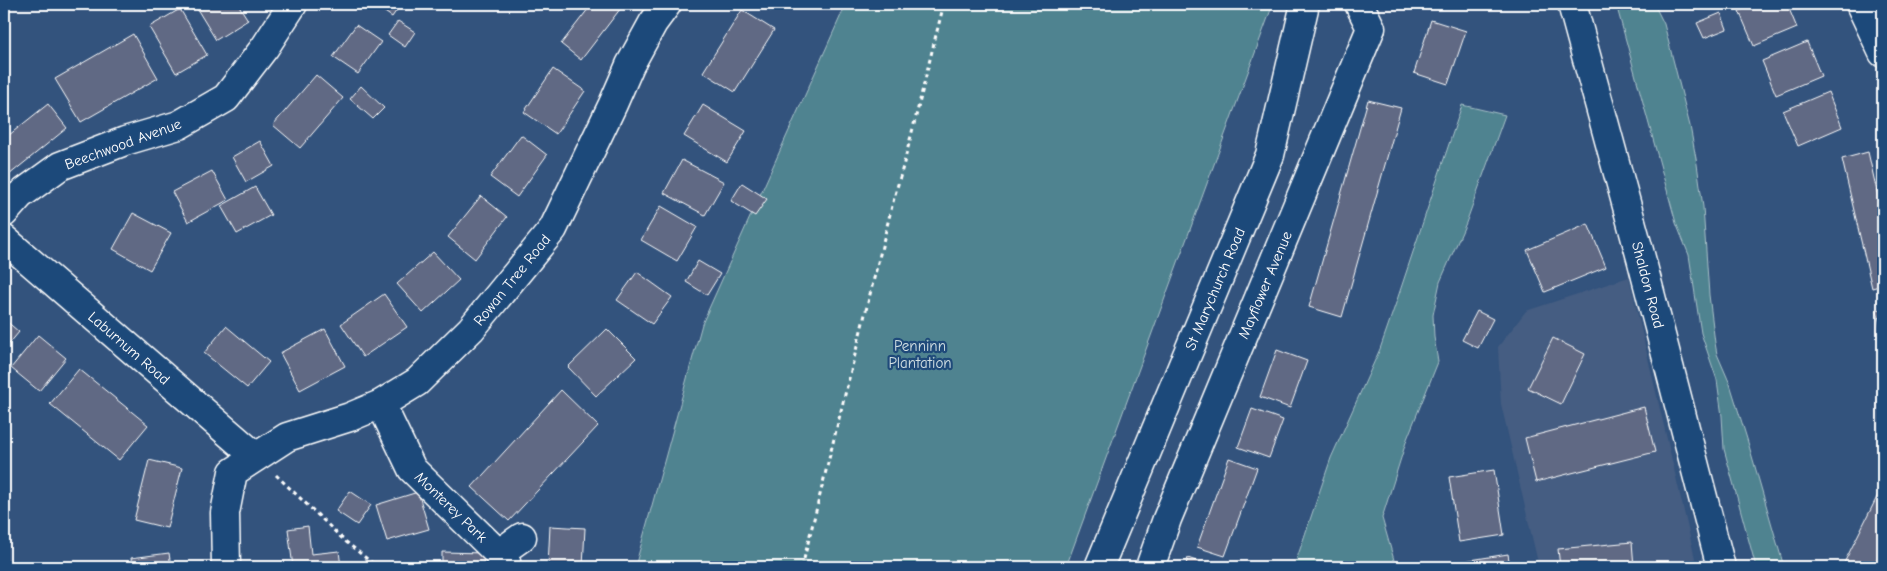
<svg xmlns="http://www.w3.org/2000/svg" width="1887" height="571" font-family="'Comic Neue',sans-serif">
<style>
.built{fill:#455d82}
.green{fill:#508390;stroke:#a8c1c8}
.building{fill:#616984;stroke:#fff}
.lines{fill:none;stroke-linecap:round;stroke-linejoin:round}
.street-casing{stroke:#fff;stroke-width:31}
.secondary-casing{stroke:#fff;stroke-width:31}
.path{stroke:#fff;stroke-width:3;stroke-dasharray:4 4;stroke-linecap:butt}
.street{stroke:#1f4a7a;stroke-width:28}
.secondary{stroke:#1f4a7a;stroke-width:28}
.labels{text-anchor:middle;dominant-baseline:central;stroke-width:4.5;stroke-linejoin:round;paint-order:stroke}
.street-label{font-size:15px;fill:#fff;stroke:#1f4a7a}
.park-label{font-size:15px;fill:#d3e0e3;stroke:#1f4a7a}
</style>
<rect width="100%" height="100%" fill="#33537d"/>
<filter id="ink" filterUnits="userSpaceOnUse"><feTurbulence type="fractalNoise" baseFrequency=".02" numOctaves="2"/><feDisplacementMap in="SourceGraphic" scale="10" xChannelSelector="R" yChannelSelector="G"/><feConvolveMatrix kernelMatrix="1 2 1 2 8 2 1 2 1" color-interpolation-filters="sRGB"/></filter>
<g filter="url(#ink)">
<path class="built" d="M1629 277 1697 567H1539L1501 404 1498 347 1526 311Z"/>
<path class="green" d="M846 4H1273L1066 567H635L702 324Z
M1616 4H1654L1664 24 1690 126 1697 164 1703 207 1709 295 1715 343 1717 354 1730 384 1747 439 1784 567H1756L1724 449 1722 416 1717 380 1701 333 1689 255 1676 223Z
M1462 105 1505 115 1466 223 1440 282 1433 315 1434 337 1438 362 1407 439 1382 518 1396 567H1294L1331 458 1380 349 1397 300Z"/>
<path class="building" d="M194 4H238L248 20 216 40Z
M373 4H401L392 17Z
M592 4H624L581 60 561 44Z
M766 4H784L770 11Z
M1756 4H1787L1797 28 1754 46 1739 11Z
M180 9 207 55 176 73 149 27Z
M742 10 774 30 735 92 703 72Z
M1721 13 1727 29 1704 38 1697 23Z
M1431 20 1466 31 1448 84 1414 73Z
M398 21 415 32 405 47 388 35Z
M356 25 381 42 358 74 333 57Z
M133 34 158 78 81 122 55 79Z
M1807 42 1821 76 1776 95 1762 61Z
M553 69 585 91 556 134 524 112Z
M316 75 343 98 300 148 273 125Z
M361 86 384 108 373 119 350 99Z
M1828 92 1842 127 1798 146 1783 111Z
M1368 100 1401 108 1342 317 1309 307Z
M48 104 67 128 9 175 4 168V139Z
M703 105 746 131 727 162 684 136Z
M521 135 547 155 517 197 490 177Z
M260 141 274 166 246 182 232 157Z
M1868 152 1883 218V285L1872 288 1842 159Z
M682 160 724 182 705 215 664 193Z
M212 171 228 200 188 222 172 192Z
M742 183 767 199 755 216 731 201Z
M255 187 271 215 237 234 221 206Z
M481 196 507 217 475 259 448 237Z
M661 206 697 227 677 261 641 240Z
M133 213 171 233 150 270 113 249Z
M1588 224 1606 267 1545 292 1527 250Z
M433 252 459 280 423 313 397 284Z
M698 261 720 274 707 295 686 282Z
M637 272 672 297 652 324 617 300Z
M384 294 407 327 363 357 341 324Z
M1883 308V337L1877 310Z
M1477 311 1493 319 1478 348 1462 340Z
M4 319 19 332 4 350Z
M226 326 269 362 247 388 204 353Z
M325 329 345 366 300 390 280 353Z
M607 329 636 358 596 396 568 367Z
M38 335 66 358 39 391 11 368Z
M1553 338 1585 354 1561 404 1528 388Z
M1277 350 1307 361 1290 408 1260 397Z
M79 369 148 425 119 460 50 404Z
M561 390 598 426 509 521 472 487Z
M1644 407 1655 452 1536 482 1525 438Z
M1252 409 1283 420 1269 458 1238 447Z
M1229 458 1257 468 1225 556 1197 547Z
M149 460 182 468 167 528 134 520Z
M1494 470 1504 535 1459 542 1449 477Z
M1883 485V547L1873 567H1842Z
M350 491 371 505 357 525 336 511Z
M418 492 429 529 387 541 376 505Z
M308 526 311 554 339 551 341 567H293L288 529Z
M550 526 585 528 583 567H548Z
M1632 542 1634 567H1560L1558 549Z
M442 552 484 553V567H442Z
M169 553 171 567H132L131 558Z
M1508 554 1510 567H1465L1464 561Z
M1188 558 1212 567H1185Z"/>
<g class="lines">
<defs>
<path id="street" d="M1860 4 1883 53
M4 213 20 195 60 166 125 141 179 125 226 98 265 47 293 4
M4 239 255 456
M381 404 412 469 506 561V567
M498 554 522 537
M226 567 225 513 233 472 287 437 350 417 381 404 417 382 471 329 553 229 613 104 630 65 653 23 667 4
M1150 567 1167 519 1371 28 1359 4"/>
<path id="secondary" d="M1572 4 1641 258 1721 567
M1099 567 1270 155 1305 4"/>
</defs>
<use href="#street" class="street-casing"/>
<use href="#secondary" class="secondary-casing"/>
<path class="path" d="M276 475 345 541 377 567
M802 567 894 198C913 134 927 68 944 4"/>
<use href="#street" class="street"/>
<use href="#secondary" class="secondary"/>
</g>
</g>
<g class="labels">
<g class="street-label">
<text transform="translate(123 144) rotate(-20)">Beechwood Avenue</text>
<text transform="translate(512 280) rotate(-51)">Rowan Tree Road</text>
<text transform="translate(1265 285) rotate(-67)">Mayflower Avenue</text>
<text transform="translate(1648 285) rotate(75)">Shaldon Road</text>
<text transform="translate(1215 289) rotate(-67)">St Marychurch Road</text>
<text transform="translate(129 348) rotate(41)">Laburnum Road</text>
<text transform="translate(451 507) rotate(44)">Monterey Park</text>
</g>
<g class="park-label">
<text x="920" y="346">Penninn<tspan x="920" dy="17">Plantation</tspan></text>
</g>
</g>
<rect width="1887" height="571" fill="none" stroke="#1f4a7a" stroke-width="20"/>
<rect x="10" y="10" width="1867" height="551" fill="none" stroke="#fff" stroke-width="2" filter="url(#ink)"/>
</svg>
